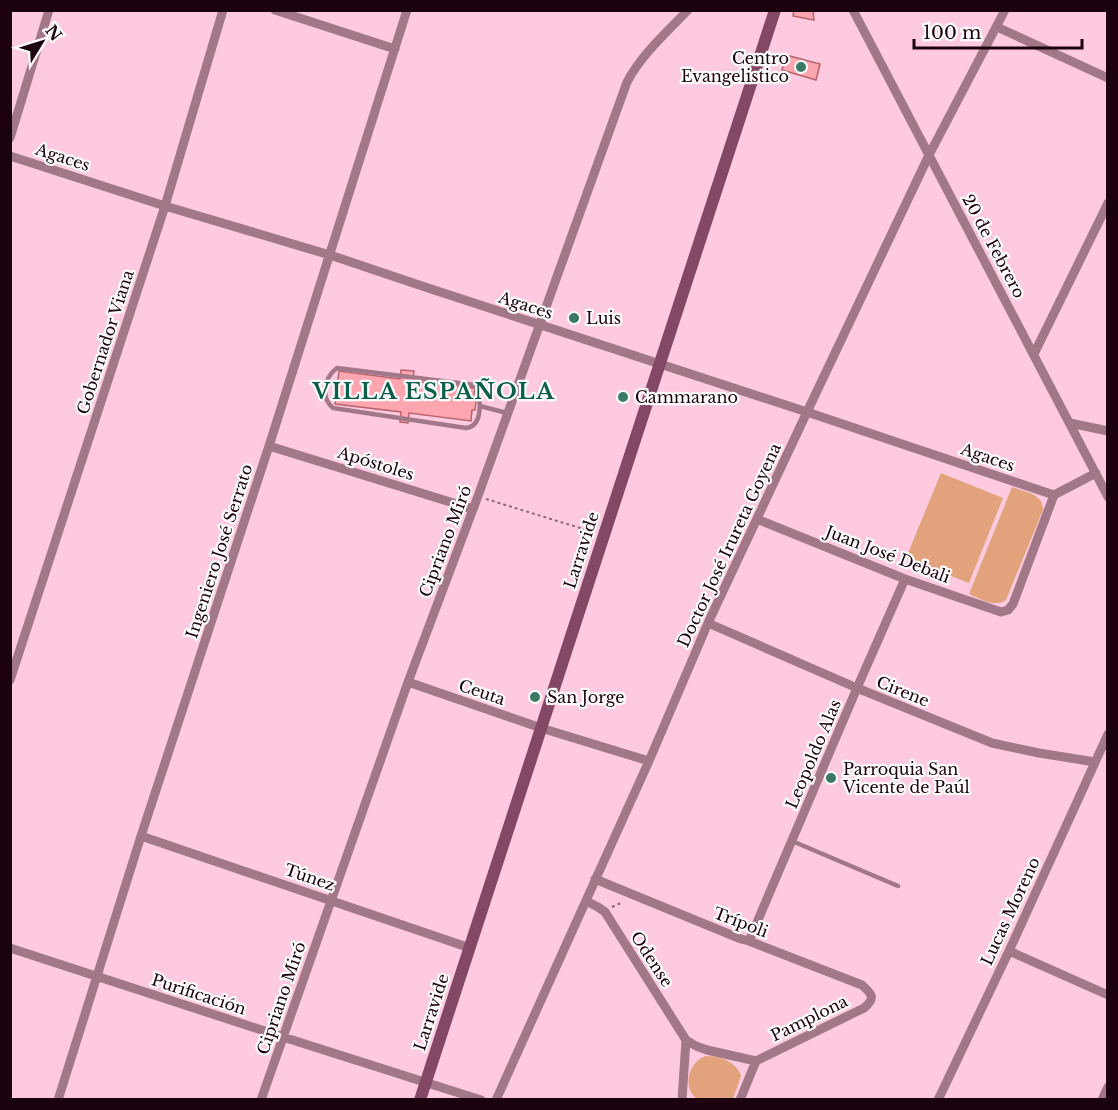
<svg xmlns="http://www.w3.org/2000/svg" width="1118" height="1110" font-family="'Libre Baskerville',serif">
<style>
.green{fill:#e2a27c}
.building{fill:#fda6b0;stroke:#b6636e;stroke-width:1.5}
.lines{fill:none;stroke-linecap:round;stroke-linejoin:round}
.path{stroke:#906979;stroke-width:2;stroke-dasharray:3 3;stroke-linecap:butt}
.lane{stroke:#a27889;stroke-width:4.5}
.street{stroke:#a27889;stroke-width:9}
.secondary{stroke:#834863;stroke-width:12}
.poi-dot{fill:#3a7966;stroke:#fcfcfc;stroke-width:2}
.labels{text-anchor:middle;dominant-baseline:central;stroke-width:4.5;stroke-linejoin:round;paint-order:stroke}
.poi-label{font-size:16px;fill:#1c020e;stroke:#fcfcfc;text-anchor:start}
.street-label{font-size:16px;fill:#1c020e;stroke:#fcfcfc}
.district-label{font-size:22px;font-weight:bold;letter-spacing:1.5px;fill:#0c5e4b;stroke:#fcfcfc}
</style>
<rect width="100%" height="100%" fill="#fecadf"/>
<path class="green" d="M941 473 1003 498 969 583 906 558Z
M1012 487C1025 492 1043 493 1043 510L1006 600C994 608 981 599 969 594Z
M705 1056C720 1056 736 1061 741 1076L733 1099H697C682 1088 688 1063 705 1056Z"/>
<path class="building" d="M794 10H813L814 20 793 16Z
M786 55 820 64 816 80 782 70Z
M401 370 414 371 413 381 475 388 473 400H476L475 410H472L471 421 409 413 408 423 400 422 401 412 335 404 339 371 400 379Z"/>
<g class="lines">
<path class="path" d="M486 499 593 532
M612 907 623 902"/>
<path class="lane" d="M337 368 475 385C481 397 484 426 466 428L333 408C320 397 324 378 337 368Z
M480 406 507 413
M792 841 898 886"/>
<path class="street" d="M275 10 395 49
M853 10 1108 497
M997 27 1108 78
M10 138 49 10
M10 156 165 206 330 255 425 287 807 412 1054 495 1096 473
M1034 354 1108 203
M1070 423 1108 431
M269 446 473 509
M757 519 905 579 1001 612 1008 610 1013 604 1054 495
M708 623 857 688 992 743 1039 753 1095 762
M10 680 165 206 223 10
M408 682 541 728 649 761
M141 836 470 948
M595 879 741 939 749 941 862 985C872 994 876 998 864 1008L756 1061 740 1100
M586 901 598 907 605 912 686 1040 682 1100
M749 941 857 688 905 579
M10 948 283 1037 481 1100
M1009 951 1108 995
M686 1040 696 1046 707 1050 756 1061
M58 1100 141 836 269 446 407 10
M261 1100 408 682 478 496 627 82C642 54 666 33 688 10
M496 1100 649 761 708 623 807 412 929 155 1005 10
M938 1100 1009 951 1108 734
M1102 1100 1108 1087"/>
<path class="secondary" d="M420 1100 775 10"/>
</g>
<g class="poi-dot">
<circle cx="801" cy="67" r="6"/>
<circle cx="574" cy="318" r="6"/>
<circle cx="623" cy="397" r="6"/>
<circle cx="535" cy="697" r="6"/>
<circle cx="831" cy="778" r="6"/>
</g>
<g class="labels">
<g class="poi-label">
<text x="789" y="58" text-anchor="end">Centro<tspan x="789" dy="18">Evangelistico</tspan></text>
<text x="586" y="318">Luis</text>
<text x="635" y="397">Cammarano</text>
<text x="547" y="697">San Jorge</text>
<text x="843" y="769">Parroquia San<tspan x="843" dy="18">Vicente de Paúl</tspan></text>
</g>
<g class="street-label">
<text transform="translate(63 157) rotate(18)">Agaces</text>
<text transform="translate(994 246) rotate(62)">20 de Febrero</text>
<text transform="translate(526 305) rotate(18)">Agaces</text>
<text transform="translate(105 342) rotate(-72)">Gobernador Viana</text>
<text transform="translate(988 457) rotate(19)">Agaces</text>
<text transform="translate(376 463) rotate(17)">Apóstoles</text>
<text transform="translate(445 541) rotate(-69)">Cipriano Miró</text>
<text transform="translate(729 545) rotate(-65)">Doctor José Irureta Goyena</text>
<text transform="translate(581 550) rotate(-72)">Larravide</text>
<text transform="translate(219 551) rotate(-72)">Ingeniero José Serrato</text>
<text transform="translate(888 554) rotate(21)">Juan José Debali</text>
<text transform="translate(903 691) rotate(22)">Cirene</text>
<text transform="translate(482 692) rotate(19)">Ceuta</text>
<text transform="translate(813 754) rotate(-67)">Leopoldo Alas</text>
<text transform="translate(310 877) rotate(19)">Túnez</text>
<text transform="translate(1010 911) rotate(-65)">Lucas Moreno</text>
<text transform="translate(741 922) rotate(21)">Trípoli</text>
<text transform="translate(652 959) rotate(57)">Odense</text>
<text transform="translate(199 994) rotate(18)">Purificación</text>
<text transform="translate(281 998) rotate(-71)">Cipriano Miró</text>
<text transform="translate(431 1012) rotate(-72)">Larravide</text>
<text transform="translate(809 1018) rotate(-26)">Pamplona</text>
</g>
<g class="district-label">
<text x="434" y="391">VILLA ESPAÑOLA</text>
</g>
</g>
<rect width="1118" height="1110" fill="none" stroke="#1c020e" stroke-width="24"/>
<g transform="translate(42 42) rotate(52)" stroke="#fcfcfc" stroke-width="4.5" paint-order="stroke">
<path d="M0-4.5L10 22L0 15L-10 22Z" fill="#1c020e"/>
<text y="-9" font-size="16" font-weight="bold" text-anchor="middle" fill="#1c020e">N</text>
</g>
<path d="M914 39v9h168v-9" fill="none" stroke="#1c020e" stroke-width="3"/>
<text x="923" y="39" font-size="18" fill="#1c020e" stroke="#fcfcfc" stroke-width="4.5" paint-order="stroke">100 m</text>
</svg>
